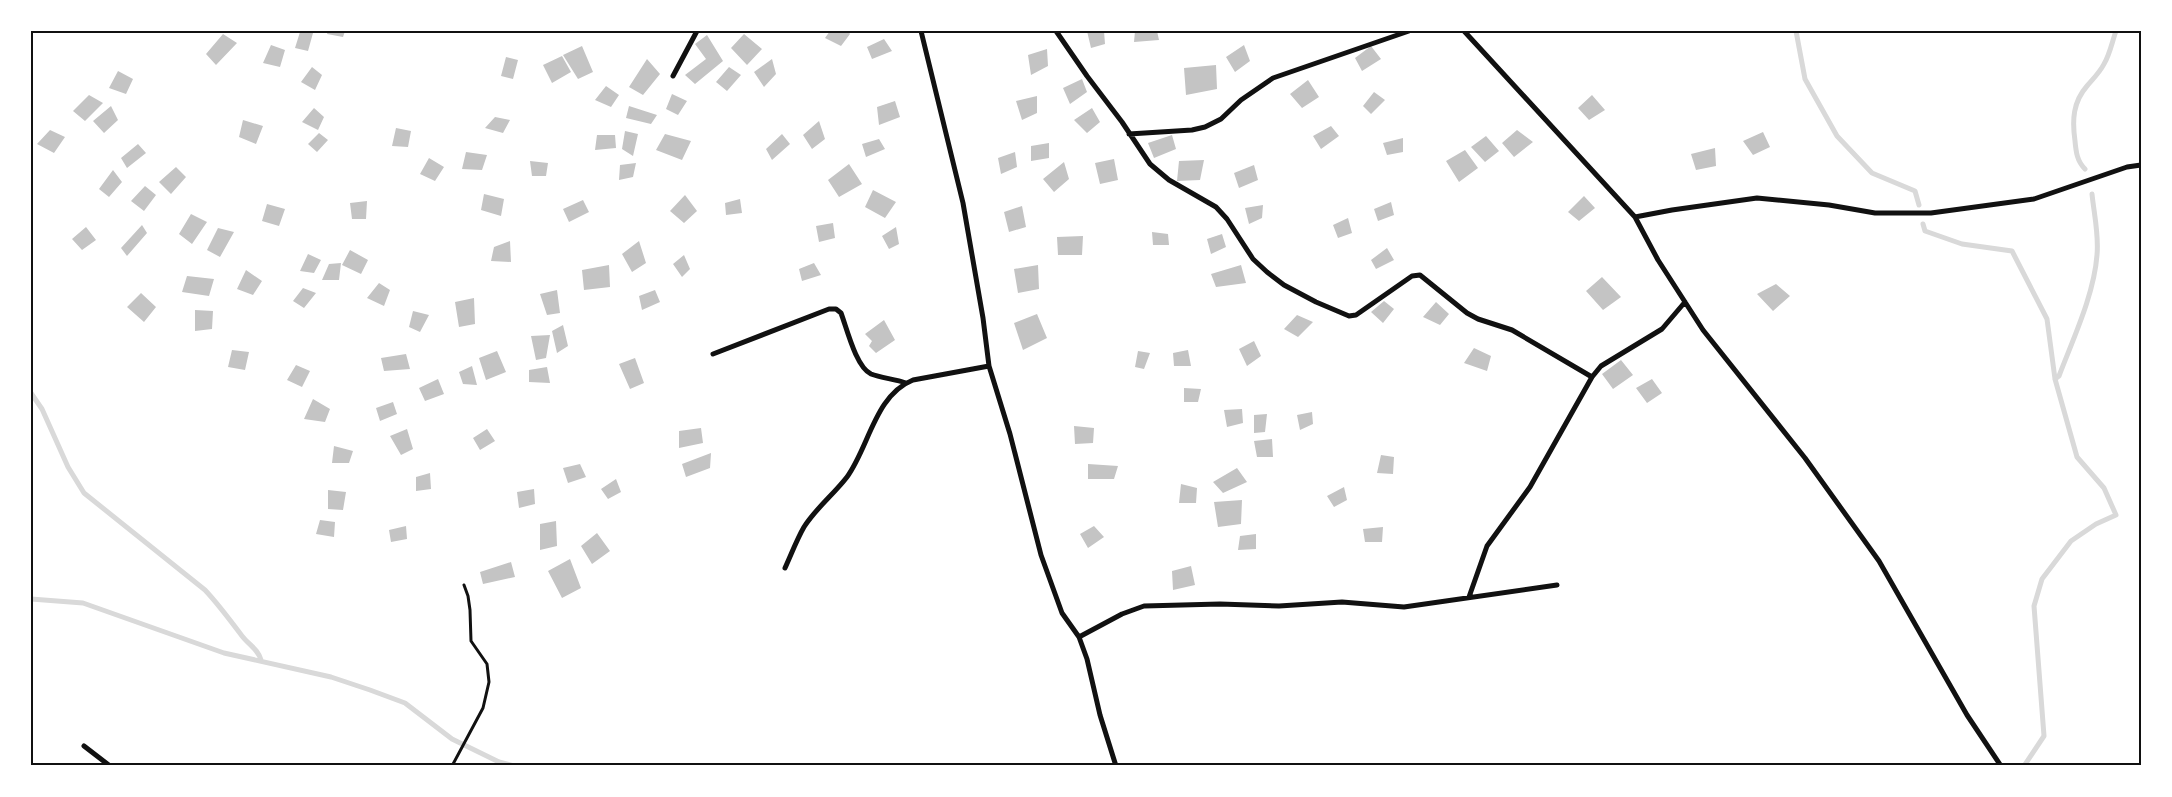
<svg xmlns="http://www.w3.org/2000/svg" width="2172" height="797" font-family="Raleway,sans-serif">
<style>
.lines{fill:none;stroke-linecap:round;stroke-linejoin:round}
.stream{stroke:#d9d9d9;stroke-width:5}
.building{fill:#c4c4c4}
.path{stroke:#111;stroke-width:3}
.minor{stroke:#111;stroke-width:5}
.neatline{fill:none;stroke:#111;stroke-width:2}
</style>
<rect width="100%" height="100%" fill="#fff"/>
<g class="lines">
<path class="stream" d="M1796 31 1805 79 1837 136 1872 173 1915 191 1919 205
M2085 169C2077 161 2076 152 2075 141 2072 120 2073 102 2087 86 2093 79 2100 72 2104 64 2110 54 2112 42 2116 31
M1923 224 1925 231 1962 244 2012 251 2047 319 2055 379 2077 457 2104 488 2116 515 2096 524 2071 541 2042 579 2034 606 2044 736 2024 766
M2055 379 2059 376C2073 339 2094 295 2097 255 2099 234 2094 214 2092 194
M31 393 42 409 68 467 84 493 205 590C219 605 230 620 242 636 249 645 258 649 261 660
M31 599 83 603 224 653 331 677 370 690 405 703 452 739 499 762 514 766"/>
</g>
<path class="building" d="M328 31H345L343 37 327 34Z
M830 31H848L850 34 841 46 825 38Z
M1087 31H1104L1105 44 1091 48Z
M1135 31H1157L1159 40 1134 42Z
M300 32 313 33 308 51 295 48Z
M223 34 237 43 216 65 206 54Z
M744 34 762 49 747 65 731 48Z
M707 35 723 61 695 84 685 75 706 59 695 44Z
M884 39 892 51 872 59 867 47Z
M271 45 285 50 280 67 263 63Z
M1244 45 1250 61 1235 72 1226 57Z
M582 46 593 72 578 79 563 55Z
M1371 46 1381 59 1362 71 1355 58Z
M1047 49 1048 66 1031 75 1028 55Z
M562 56 571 72 552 83 543 65Z
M506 57 518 60 513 79 501 76Z
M647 59 660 74 643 95 629 87Z
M772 59 776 74 764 87 754 72Z
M1216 65 1217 89 1186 95 1184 68Z
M312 67 322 75 315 90 301 82Z
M729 67 741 75 727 91 716 82Z
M118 71 133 79 126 94 109 88Z
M1082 79 1087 92 1070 104 1063 88Z
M1308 80 1319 97 1302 108 1290 94Z
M606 86 619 95 611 107 595 100Z
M1374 92 1385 100 1371 114 1363 106Z
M672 94 687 101 678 115 666 109Z
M89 95 103 103 85 121 73 111Z
M1592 95 1605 110 1589 120 1578 108Z
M1037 96V113L1022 120 1016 101Z
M895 101 900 117 879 125 877 107Z
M111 106 118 120 104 133 93 121Z
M629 106 657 115 651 124 626 118Z
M314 108 324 117 318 130 302 122Z
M1092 108 1100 122 1087 133 1074 120Z
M495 117 510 120 503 133 485 128Z
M243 120 263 126 256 144 239 137Z
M819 121 825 139 812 149 803 135Z
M1331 126 1339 136 1321 149 1313 136Z
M396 128 411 131 408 147 392 146Z
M50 130 65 137 54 153 37 144Z
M1517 130 1533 142 1514 157 1502 143Z
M625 131 638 134 633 156 622 149Z
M1763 132 1770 147 1753 155 1743 141Z
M319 133 328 140 317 152 308 144Z
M665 134 691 141 682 160 656 150Z
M782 134 790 144 772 160 766 149Z
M597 135H615L616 148 595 150Z
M1172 135 1176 149 1154 158 1148 143Z
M1486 136 1499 151 1485 162 1471 147Z
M1403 138V152L1387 155 1383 143Z
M879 139 885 149 866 157 862 144Z
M1049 143V158L1031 161V146Z
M138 144 146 153 127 168 121 158Z
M1715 148 1716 166 1696 170 1691 154Z
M1465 150 1478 168 1459 182 1446 161Z
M466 152 487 155 482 170 462 169Z
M1015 152 1017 167 1001 174 998 158Z
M429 158 444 167 435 181 420 174Z
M1114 159 1118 180 1100 184 1095 163Z
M1204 160 1200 180 1177 181 1179 161Z
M530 161 548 163 546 176H532Z
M1064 162 1069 179 1054 192 1043 179Z
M636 163 633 177 619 180 620 165Z
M849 164 862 184 839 197 828 180Z
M1254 165 1258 180 1239 188 1234 173Z
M176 167 186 177 171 194 159 182Z
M113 170 122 182 109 197 99 189Z
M145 186 156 195 144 211 131 201Z
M873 190 896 202 885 218 865 207Z
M484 194 504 199 501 216 481 210Z
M685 195 697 211 684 223 670 211Z
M1584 196 1595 208 1579 221 1568 212Z
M740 199 742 213 726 215 725 203Z
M583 200 589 212 569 222 563 209Z
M367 201 366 219H352L350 203Z
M1391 202 1394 215 1378 221 1374 209Z
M267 204 285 209 279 226 262 221Z
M1263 205 1262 218 1249 224 1245 208Z
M1022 206 1026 227 1009 232 1004 212Z
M191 214 207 222 192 244 179 234Z
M1348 218 1352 233 1338 238 1333 225Z
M833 223 835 238 819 242 816 226Z
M142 225 147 233 127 256 121 248Z
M86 227 96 240 82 250 72 239Z
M896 227 899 244 889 249 882 236Z
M218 228 234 232 220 257 207 250Z
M1152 232 1168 234 1169 245H1153Z
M1222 234 1226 247 1211 254 1207 239Z
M1083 236 1082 255H1058L1057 237Z
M510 241 511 262 491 261 494 247Z
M639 241 646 263 632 272 622 254Z
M1387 248 1394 260 1376 269 1371 260Z
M350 250 368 260 361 274 342 265Z
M308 254 321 260 314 273 300 271Z
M684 255 690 269 682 277 673 264Z
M341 263 339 280H322L329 264Z
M814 263 821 275 802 281 799 269Z
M609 265 610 287 584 290 582 270Z
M1038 265 1039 289 1018 293 1014 269Z
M1241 265 1246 283 1216 287 1211 274Z
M246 270 262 281 253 295 237 289Z
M187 276 214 279 209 296 182 292Z
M1602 277 1621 297 1603 310 1586 291Z
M379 283 390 290 384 306 367 298Z
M1776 284 1790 296 1773 311 1757 294Z
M303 288 316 293 304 308 293 301Z
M557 290 560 313 547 315 540 294Z
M655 290 660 302 642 310 639 296Z
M141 293 156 307 144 322 127 307Z
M474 298 475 324 459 327 455 302Z
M1384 301 1394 309 1383 323 1371 312Z
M1436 302 1449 314 1440 325 1423 317Z
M195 310 213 311 212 329 195 331Z
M413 311 429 315 420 332 409 327Z
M1037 314 1047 338 1023 350 1014 323Z
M1297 315 1313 322 1298 337 1284 329Z
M884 320 895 340 876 353 869 346 872 341 865 334Z
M563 325 568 346 557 353 552 331Z
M550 335 546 358 536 360 531 336Z
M1254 341 1261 356 1247 366 1239 349Z
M1474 348 1491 356 1487 371 1464 363Z
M232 350 249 352 245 370 228 367Z
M1188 350 1191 366H1174L1173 353Z
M497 351 506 372 486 380 479 358Z
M1138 351 1150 353 1144 369 1135 367Z
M406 354 410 369 384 371 381 358Z
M635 358 644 383 630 389 619 364Z
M1621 360 1633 375 1613 389 1602 374Z
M296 365 310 371 302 387 287 380Z
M472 366 477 385 463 384 459 372Z
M547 367 550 383 529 382V370Z
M438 379 444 394 425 401 419 388Z
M1652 379 1662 393 1647 403 1636 388Z
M1184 388 1201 389 1198 402H1184Z
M313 399 330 409 325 422 304 419Z
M393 402 397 414 380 421 376 408Z
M1242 409 1243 423 1227 427 1224 410Z
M1312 412 1313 424 1300 430 1297 415Z
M1267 414 1265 432 1254 433V415Z
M1074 426 1094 428 1093 443 1075 444Z
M701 428 703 443 679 448V431Z
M407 429 413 449 401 455 390 436Z
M487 429 495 441 480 450 473 438Z
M1272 439 1273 457H1257L1254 441Z
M334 446 353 451 349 463H332Z
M711 453 710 468 686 477 682 464Z
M1381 455 1394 457 1393 474 1377 473Z
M580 464 586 477 568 483 563 468Z
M1088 464 1118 466 1114 479H1088Z
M1237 468 1247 482 1223 493 1213 482Z
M430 473 431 489 416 491V477Z
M616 479 621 492 608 499 601 489Z
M1181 484 1197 488 1196 503H1179Z
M1344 487 1347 500 1334 507 1327 496Z
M534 489 535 504 519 508 517 492Z
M328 490 346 492 343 510 328 509Z
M1242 500 1241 524 1218 527 1214 502Z
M320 520 335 522 334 537 316 534Z
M556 521 557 546 540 550V524Z
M406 526 407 539 391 542 389 530Z
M1094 526 1104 537 1088 548 1080 534Z
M1383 527 1382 542H1365L1363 529Z
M597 533 610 551 592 564 581 546Z
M1256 534V549L1238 550 1240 536Z
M570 559 581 588 562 598 548 571Z
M511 562 515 577 483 584 480 572Z
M1191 566 1195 585 1173 590 1172 571Z"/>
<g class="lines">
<path class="path" d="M452 766 483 708 489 682 487 664 471 641 470 610 468 596 464 585"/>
<path class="minor" d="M921 31 963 203 983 318 989 366 1010 434 1041 555 1062 613 1079 637 1087 659 1100 715 1116 766
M1056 31 1087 76 1122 122 1150 164 1169 180 1216 207 1227 219 1253 259 1267 272 1284 285 1316 302 1349 316 1356 315 1412 276 1420 275 1467 313 1478 319 1512 330 1592 377
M1464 31 1635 217 1658 260 1703 330 1805 458 1879 561 1967 715 2001 766
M673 76 697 31
M1129 134 1192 130 1205 127 1221 119 1241 100 1273 78 1409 31
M1635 217 1672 210 1757 198 1829 205 1875 213H1931L2034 199 2127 167 2141 165
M713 354 829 309H836L841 313C847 329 856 367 871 374 881 378 895 379 906 383
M785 568C791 555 797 539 804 527 816 508 834 494 847 477 869 447 875 395 913 380L989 366
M1469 597 1487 546 1530 487 1592 377 1601 366 1662 329 1685 302
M1079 637 1122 614 1144 606 1220 604 1279 606 1342 602 1404 607 1557 585
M84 746 110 766"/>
</g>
<rect width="2172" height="797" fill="none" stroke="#ffffff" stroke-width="65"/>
<rect x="32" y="32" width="2108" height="732" class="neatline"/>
</svg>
